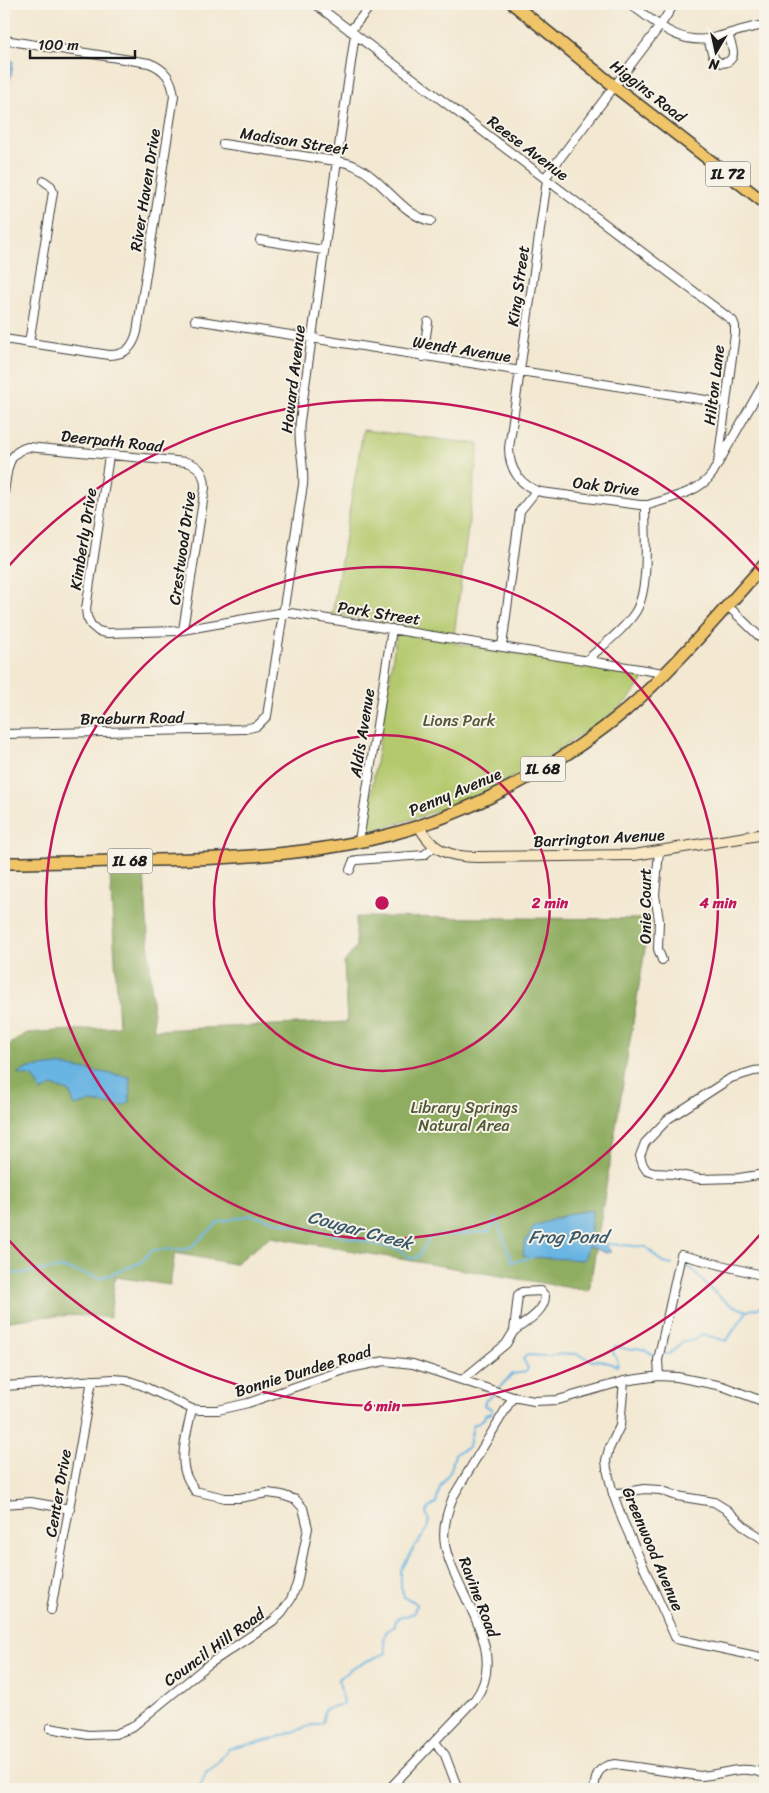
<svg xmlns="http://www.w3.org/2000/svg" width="769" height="1793" font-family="Sriracha,sans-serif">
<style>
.green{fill:#b4c96d;stroke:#687244}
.forest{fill:#8fad60;stroke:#56643e}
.water{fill:#68b4e2;stroke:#42687f}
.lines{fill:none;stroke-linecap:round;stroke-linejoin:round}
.stream{stroke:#68b4e2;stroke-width:2}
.street-casing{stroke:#3c3b37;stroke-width:10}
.secondary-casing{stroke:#3c3b37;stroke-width:12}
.primary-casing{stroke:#3c3b37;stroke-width:14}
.street{stroke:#fff;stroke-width:8}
.secondary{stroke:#f9e7c3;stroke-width:10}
.primary{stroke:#f0c469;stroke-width:11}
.ring{fill:none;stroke:#c2185b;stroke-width:2.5}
.labels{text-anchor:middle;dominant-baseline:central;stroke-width:4;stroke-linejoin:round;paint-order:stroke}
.shield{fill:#f7f3e8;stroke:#5e5c59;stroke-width:1}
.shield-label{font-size:15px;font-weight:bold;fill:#1c1c1c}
.street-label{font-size:16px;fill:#1c1c1c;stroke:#f7f3e8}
.park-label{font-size:16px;fill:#515938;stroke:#f7f3e8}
.water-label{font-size:18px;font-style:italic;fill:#3a596b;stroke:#f7f3e8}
.centre{fill:#c2185b;stroke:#f7f3e8;stroke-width:2.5}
.ring-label{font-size:15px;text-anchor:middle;font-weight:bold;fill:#c2185b;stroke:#f7f3e8;stroke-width:4;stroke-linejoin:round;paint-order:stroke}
</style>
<rect width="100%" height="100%" fill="#f7f3e8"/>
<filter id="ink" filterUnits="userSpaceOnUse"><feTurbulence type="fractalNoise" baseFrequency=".02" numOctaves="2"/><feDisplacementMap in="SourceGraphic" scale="10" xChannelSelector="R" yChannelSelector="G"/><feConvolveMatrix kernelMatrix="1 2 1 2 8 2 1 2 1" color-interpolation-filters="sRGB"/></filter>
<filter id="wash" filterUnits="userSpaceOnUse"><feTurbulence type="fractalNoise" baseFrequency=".0096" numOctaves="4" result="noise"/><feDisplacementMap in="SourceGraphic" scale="20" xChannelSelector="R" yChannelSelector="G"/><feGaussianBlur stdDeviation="1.12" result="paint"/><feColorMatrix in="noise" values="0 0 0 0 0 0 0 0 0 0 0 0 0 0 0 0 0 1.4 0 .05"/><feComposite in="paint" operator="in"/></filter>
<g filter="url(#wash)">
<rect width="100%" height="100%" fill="#f3e8d2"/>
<path class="green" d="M363 430 479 444 453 643 640 674 643 680C638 686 634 693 629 699 618 711 595 725 580 735 514 783 453 809 374 830L369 828 367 820 398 624 332 614Z"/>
<path class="forest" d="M144 873 154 1030 347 1022 344 963 356 947V917L650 919 589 1291 271 1237 234 1264 175 1253 170 1285 115 1277 110 1318C74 1313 39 1316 4 1322V1048L27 1033 119 1027 110 875Z"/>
<path class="water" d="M4 55 13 61 12 71 6 95 4 126Z
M58 1065 130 1077V1102L124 1106 89 1102 75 1106 69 1091 52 1086 41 1092 38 1084 33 1077 17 1074 29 1068Z
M592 1210 590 1240 606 1244 611 1252 606 1253 588 1246 584 1260 527 1257 523 1255 524 1245 534 1226 572 1213Z"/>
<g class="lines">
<path class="stream" d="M598 1243 646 1247 663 1263 672 1265
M684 1267 692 1269 707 1286 729 1304 747 1311 765 1306
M4 1275 63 1268 101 1278 140 1263 152 1250 189 1249 219 1222 250 1215 400 1250 410 1259 418 1257 430 1237 490 1231 496 1218 512 1262 533 1257
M665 1354H669L683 1342 695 1340 702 1334 727 1341C732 1330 741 1322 747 1311
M500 1387 512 1374 526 1372 528 1368 523 1359 527 1355C533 1355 540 1356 547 1356 566 1354 575 1350 592 1361L600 1360 617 1366 618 1362 613 1353 615 1346 630 1350 637 1348 645 1350 653 1355
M190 1789 201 1785 206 1772 216 1765 228 1749 270 1740 312 1725 322 1723 325 1709 343 1704 339 1679 353 1667 386 1653 384 1641 386 1632 394 1626 397 1619 414 1613 416 1605 413 1601 404 1597 401 1587V1571L414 1547 427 1530 429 1519 426 1514 429 1508 436 1503 440 1487 451 1470 455 1454 469 1447 473 1425C479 1423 484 1422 485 1415L491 1413 492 1409 484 1405 485 1401 493 1395"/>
</g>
</g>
<g filter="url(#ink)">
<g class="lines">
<defs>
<path id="street" d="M315 4 733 321 735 326V334L718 463
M630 4C655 22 679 46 713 38 731 34 747 27 765 25
M350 31 372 4
M708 39C710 45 711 53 715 59 720 66 733 63 733 53 733 47 729 39 728 34
M4 40 149 63C165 69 172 79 174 96L137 332C133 347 126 355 109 355L4 339
M223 144 336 161C343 162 350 163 355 166 382 178 404 217 431 221
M545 178 660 26 674 4
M547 180 509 448C509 469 520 486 541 492L640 505H648C669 498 699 493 712 474L765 381
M260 240 323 250
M195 320 725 403
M29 343 53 192 51 186 44 181
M423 357 428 322
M109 456 86 609 87 617 91 625 98 631 107 633 177 631 284 612 664 673
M4 493C7 474 6 452 28 447L186 462C199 465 205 474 205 488L183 630
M727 605 765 642
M502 646 520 511 536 491
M587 660C602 646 625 629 636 611 650 587 645 534 645 505
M4 734 245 729 257 726 267 716 303 485C305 464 297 443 300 421L355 34
M359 841 392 629
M659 852 655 895 659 920 658 949 662 960
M350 870 353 862 357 860 424 855 435 846
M765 1070 754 1071 731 1078 668 1119 645 1143 640 1156 643 1165 647 1171 654 1173 674 1174 700 1179 739 1178 765 1174
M659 1376 658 1360 681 1255 765 1276
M462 1380 506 1344 514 1331 518 1295 522 1292 541 1291 545 1296C545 1312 525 1322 514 1331
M624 1381 620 1426 609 1449 606 1460 607 1469 613 1494 623 1521 676 1639 765 1658
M4 1386 113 1379 126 1380 141 1385 192 1409 200 1410H218L248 1403 350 1368 385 1361 413 1364 513 1397 534 1401 558 1400 624 1381 659 1376 677 1377 722 1386 765 1402
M613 1494 644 1489 660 1490 677 1496 714 1502 727 1510 746 1528 765 1540
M4 1504 31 1502 70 1509
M51 1610 92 1380
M50 1728 88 1735 115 1734 131 1728 209 1664 273 1621 282 1612 291 1599 297 1584 308 1528 303 1508 296 1500 282 1495 268 1493 239 1498H225L195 1491C193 1487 189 1482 187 1477 178 1459 188 1428 192 1409
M435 1742 445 1755 456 1784 459 1789
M389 1789 475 1699C511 1651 454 1593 445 1545 442 1528 447 1512 453 1497L513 1397
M594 1789C596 1774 598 1766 615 1764L700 1776C724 1775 740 1764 765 1774"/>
<path id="secondary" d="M419 826C432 851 450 857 477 857L634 855 765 834"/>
<path id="primary" d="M513 4 614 86 765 203
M4 863C54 863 104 861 155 860 244 858 334 854 419 826 493 801 565 761 625 711 676 667 720 613 765 564"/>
</defs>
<use href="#street" class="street-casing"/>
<use href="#secondary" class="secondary-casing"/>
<use href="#primary" class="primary-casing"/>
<use href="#street" class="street"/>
<use href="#secondary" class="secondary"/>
<use href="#primary" class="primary"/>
</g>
</g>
<g class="ring">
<circle cx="382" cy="903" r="168"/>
<circle cx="382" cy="903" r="336"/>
<path d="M764 1230A503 503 0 0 1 5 1236M5 570A503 503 0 0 1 764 576"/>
</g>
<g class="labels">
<g class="shield">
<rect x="705.5" y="161.5" width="45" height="25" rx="4"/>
<rect x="520.5" y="756.5" width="45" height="25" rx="4"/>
<rect x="107.5" y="848.5" width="45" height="25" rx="4"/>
</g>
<g class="shield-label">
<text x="728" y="174">IL 72</text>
<text x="543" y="769">IL 68</text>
<text x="130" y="861">IL 68</text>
</g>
<g class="street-label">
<text transform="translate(648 91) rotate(38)">Higgins Road</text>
<text transform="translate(294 141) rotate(9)">Madison Street</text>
<text transform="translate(528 148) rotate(37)">Reese Avenue</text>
<text transform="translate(145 190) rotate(-81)">River Haven Drive</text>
<text transform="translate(518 286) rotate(-82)">King Street</text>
<text transform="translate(462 349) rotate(9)">Wendt Avenue</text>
<text transform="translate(293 379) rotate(-83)">Howard Avenue</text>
<text transform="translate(714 385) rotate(-83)">Hilton Lane</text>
<text transform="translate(112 441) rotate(6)">Deerpath Road</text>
<text transform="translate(606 486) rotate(7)">Oak Drive</text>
<text transform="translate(83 539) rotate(-81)">Kimberly Drive</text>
<text transform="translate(182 548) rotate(-82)">Crestwood Drive</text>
<text transform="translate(379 613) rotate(9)">Park Street</text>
<text transform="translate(132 718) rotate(-1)">Braeburn Road</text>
<text transform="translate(362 733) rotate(-81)">Aldis Avenue</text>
<text transform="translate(455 792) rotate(-23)">Penny Avenue</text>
<text transform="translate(599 838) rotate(-3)">Barrington Avenue</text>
<text transform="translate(645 906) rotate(-90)">Onie Court</text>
<text transform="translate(303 1371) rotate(-17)">Bonnie Dundee Road</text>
<text transform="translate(58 1493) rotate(-80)">Center Drive</text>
<text transform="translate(653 1549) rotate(67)">Greenwood Avenue</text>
<text transform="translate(479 1597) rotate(69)">Ravine Road</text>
<text transform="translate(214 1647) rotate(-36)">Council Hill Road</text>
</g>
<g class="park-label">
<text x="459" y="720">Lions Park</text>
<text x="464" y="1107">Library Springs<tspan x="464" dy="18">Natural Area</tspan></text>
</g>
<g class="water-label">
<text transform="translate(360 1230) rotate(15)">Cougar Creek</text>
<text x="568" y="1237">Frog Pond</text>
</g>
</g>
<circle cx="382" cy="903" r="8" class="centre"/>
<g class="ring-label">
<text x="550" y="908">2 min</text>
<text x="718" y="908">4 min</text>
<text x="382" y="1411">6 min</text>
</g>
<rect width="769" height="1793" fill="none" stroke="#f7f3e8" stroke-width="20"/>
<g transform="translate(716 52) rotate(189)" stroke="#f7f3e8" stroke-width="4" paint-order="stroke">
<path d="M0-4L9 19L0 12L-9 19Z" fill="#1c1c1c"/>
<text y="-8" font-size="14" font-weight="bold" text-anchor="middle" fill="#1c1c1c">N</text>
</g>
<path d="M30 50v8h105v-8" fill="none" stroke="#1c1c1c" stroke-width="2.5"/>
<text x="38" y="50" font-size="15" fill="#1c1c1c" stroke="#f7f3e8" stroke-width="4" paint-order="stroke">100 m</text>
</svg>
